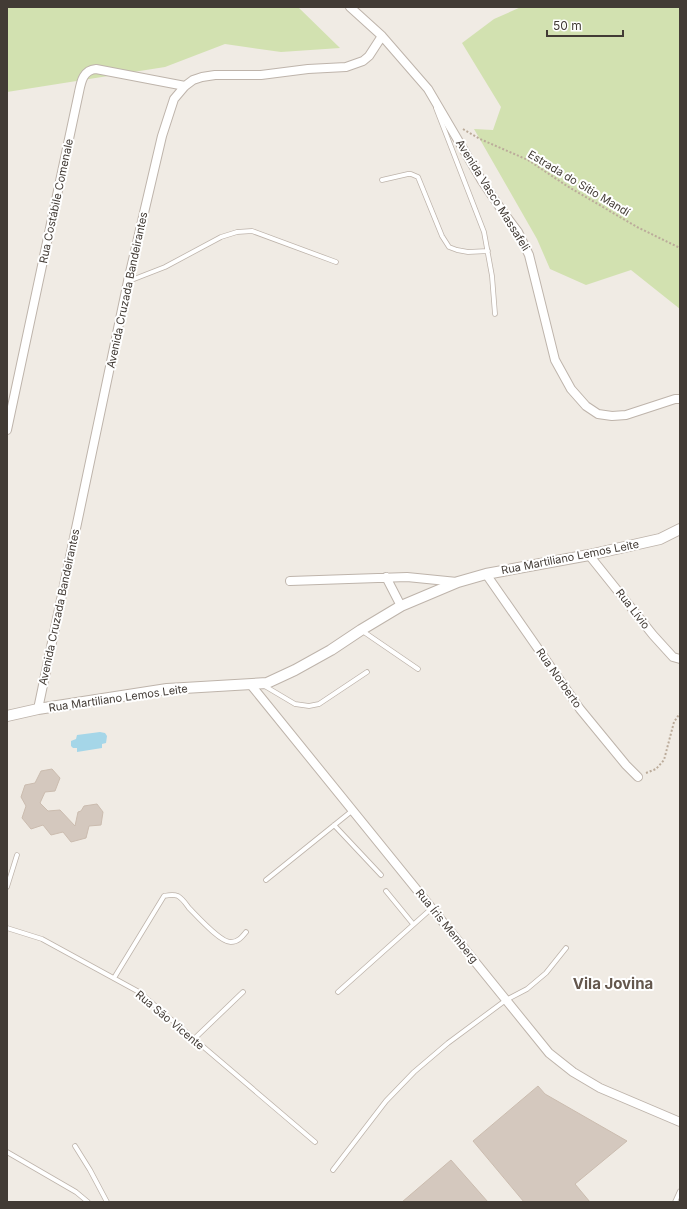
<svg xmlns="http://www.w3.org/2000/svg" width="687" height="1209" font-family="Inter,sans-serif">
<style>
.green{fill:#d2e1b0}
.water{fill:#a5d6e8}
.building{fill:#d4c8be;stroke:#cbbcaf}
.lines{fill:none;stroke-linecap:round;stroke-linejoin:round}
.service-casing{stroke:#beb4ab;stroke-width:5.5}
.minor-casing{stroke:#beb4ab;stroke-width:10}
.tertiary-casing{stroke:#beb4ab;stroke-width:12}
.path{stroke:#bbab9a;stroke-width:2;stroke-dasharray:2 2;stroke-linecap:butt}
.service{stroke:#fff;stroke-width:4}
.minor{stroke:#fff;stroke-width:8}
.tertiary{stroke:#fff;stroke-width:10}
.labels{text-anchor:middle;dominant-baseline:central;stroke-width:4;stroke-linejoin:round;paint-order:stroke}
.street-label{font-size:11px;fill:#423b35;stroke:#fff}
.district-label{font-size:15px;font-weight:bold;fill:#64574d;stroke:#fff}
</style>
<rect width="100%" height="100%" fill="#f0ebe4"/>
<path class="green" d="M60 7H298L340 48 281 52 225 44 165 67 7 92V8Z
M521 7H680V309L631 270 586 285 550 269 537 239 474 129 493 130 501 107 462 43 494 19Z"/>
<path class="water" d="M100 732 105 733 107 736 106 743 102 744V748L77 752V748H73L71 746V741L76 739 77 735Z"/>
<path class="building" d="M52 769 60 778 55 791 45 792 40 803 48 811 60 810 75 826 78 812 81 811 84 806 97 804 103 812 101 825 89 826 86 838 71 842 63 832 51 835 43 825 31 829 22 818 26 806 21 797 25 785 35 783 41 771Z
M538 1086 545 1094 627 1141 575 1184 590 1202H524L473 1141Z
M451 1160 488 1202H402Z"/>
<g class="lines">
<defs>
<path id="service" d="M436 108 484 232 492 276 495 314
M382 180 408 174H411L418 177 442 236 449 247 457 250 468 252 488 251
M129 281 165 267 221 237 237 232 252 231 336 262
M361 630 418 669
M263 685 295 704 309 706 319 704 367 672
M334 825 381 875
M266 880 353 810
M7 887 17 855
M386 891 413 924
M7 928 42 939 139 992 315 1142
M114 978 164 896C169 895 173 894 178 896 183 899 186 904 189 908 197 916 221 943 231 942 238 942 242 937 246 932
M338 992 432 908
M194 1039 243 992
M75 1146 90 1170 107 1202
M7 1152 76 1192 88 1202
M333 1170 386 1101 414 1072 448 1043 506 1000 527 989 546 973 566 948
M675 1202 680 1191"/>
<path id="minor" d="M350 7 382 36 428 89 482 181 503 212 518 232 529 255 555 360 571 389 586 406 598 414 612 416 626 415 675 399H680
M7 430 79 92C81 82 83 70 96 69L185 86
M589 555 653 635 673 657 680 659
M486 574 580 709 626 765 638 777
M386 577 401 606
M290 581 407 577 457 582
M251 685 549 1053 573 1072 600 1088 680 1122
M38 709 128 281 162 136 174 99 185 86 193 80 202 77 215 75H261L308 69 346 67 363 61 369 56 382 36"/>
<path id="tertiary" d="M7 716 38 709 167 689 267 683 295 670 331 650 361 630 401 606 458 582 486 574 589 555 660 539 680 529"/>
</defs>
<use href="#service" class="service-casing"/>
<use href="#minor" class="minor-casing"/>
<use href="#tertiary" class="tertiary-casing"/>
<path class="path" d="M463 129 480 139 528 160 567 186 637 227 680 248
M646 773 656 769 664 760 674 722 680 713"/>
<use href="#service" class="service"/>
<use href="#minor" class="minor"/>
<use href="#tertiary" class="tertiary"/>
</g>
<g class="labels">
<g class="street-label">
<text transform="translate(579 183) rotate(31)">Estrada do Sítio Mandí</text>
<text transform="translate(493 195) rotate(58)">Avenida Vasco Massafeli</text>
<text transform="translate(56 201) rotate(-78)">Rua Costábile Comenale</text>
<text transform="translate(127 290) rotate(-78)">Avenida Cruzada Bandeirantes</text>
<text transform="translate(570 557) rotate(-11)">Rua Martiliano Lemos Leite</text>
<text transform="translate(59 607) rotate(-78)">Avenida Cruzada Bandeirantes</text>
<text transform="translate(633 609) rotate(52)">Rua Lívio</text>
<text transform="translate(559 678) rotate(55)">Rua Norberto</text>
<text transform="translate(118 698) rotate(-8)">Rua Martiliano Lemos Leite</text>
<text transform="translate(447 926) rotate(51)">Rua Íris Memberg</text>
<text transform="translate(170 1020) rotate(40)">Rua São Vicente</text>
</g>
<g class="district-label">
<text x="613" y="983">Vila Jovina</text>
</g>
</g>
<rect width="687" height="1209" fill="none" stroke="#423b35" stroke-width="16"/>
<path d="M547 30v6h76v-6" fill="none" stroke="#423b35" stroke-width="2"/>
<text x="553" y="30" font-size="12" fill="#423b35" stroke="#ffffff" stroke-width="3" paint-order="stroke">50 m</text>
</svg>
